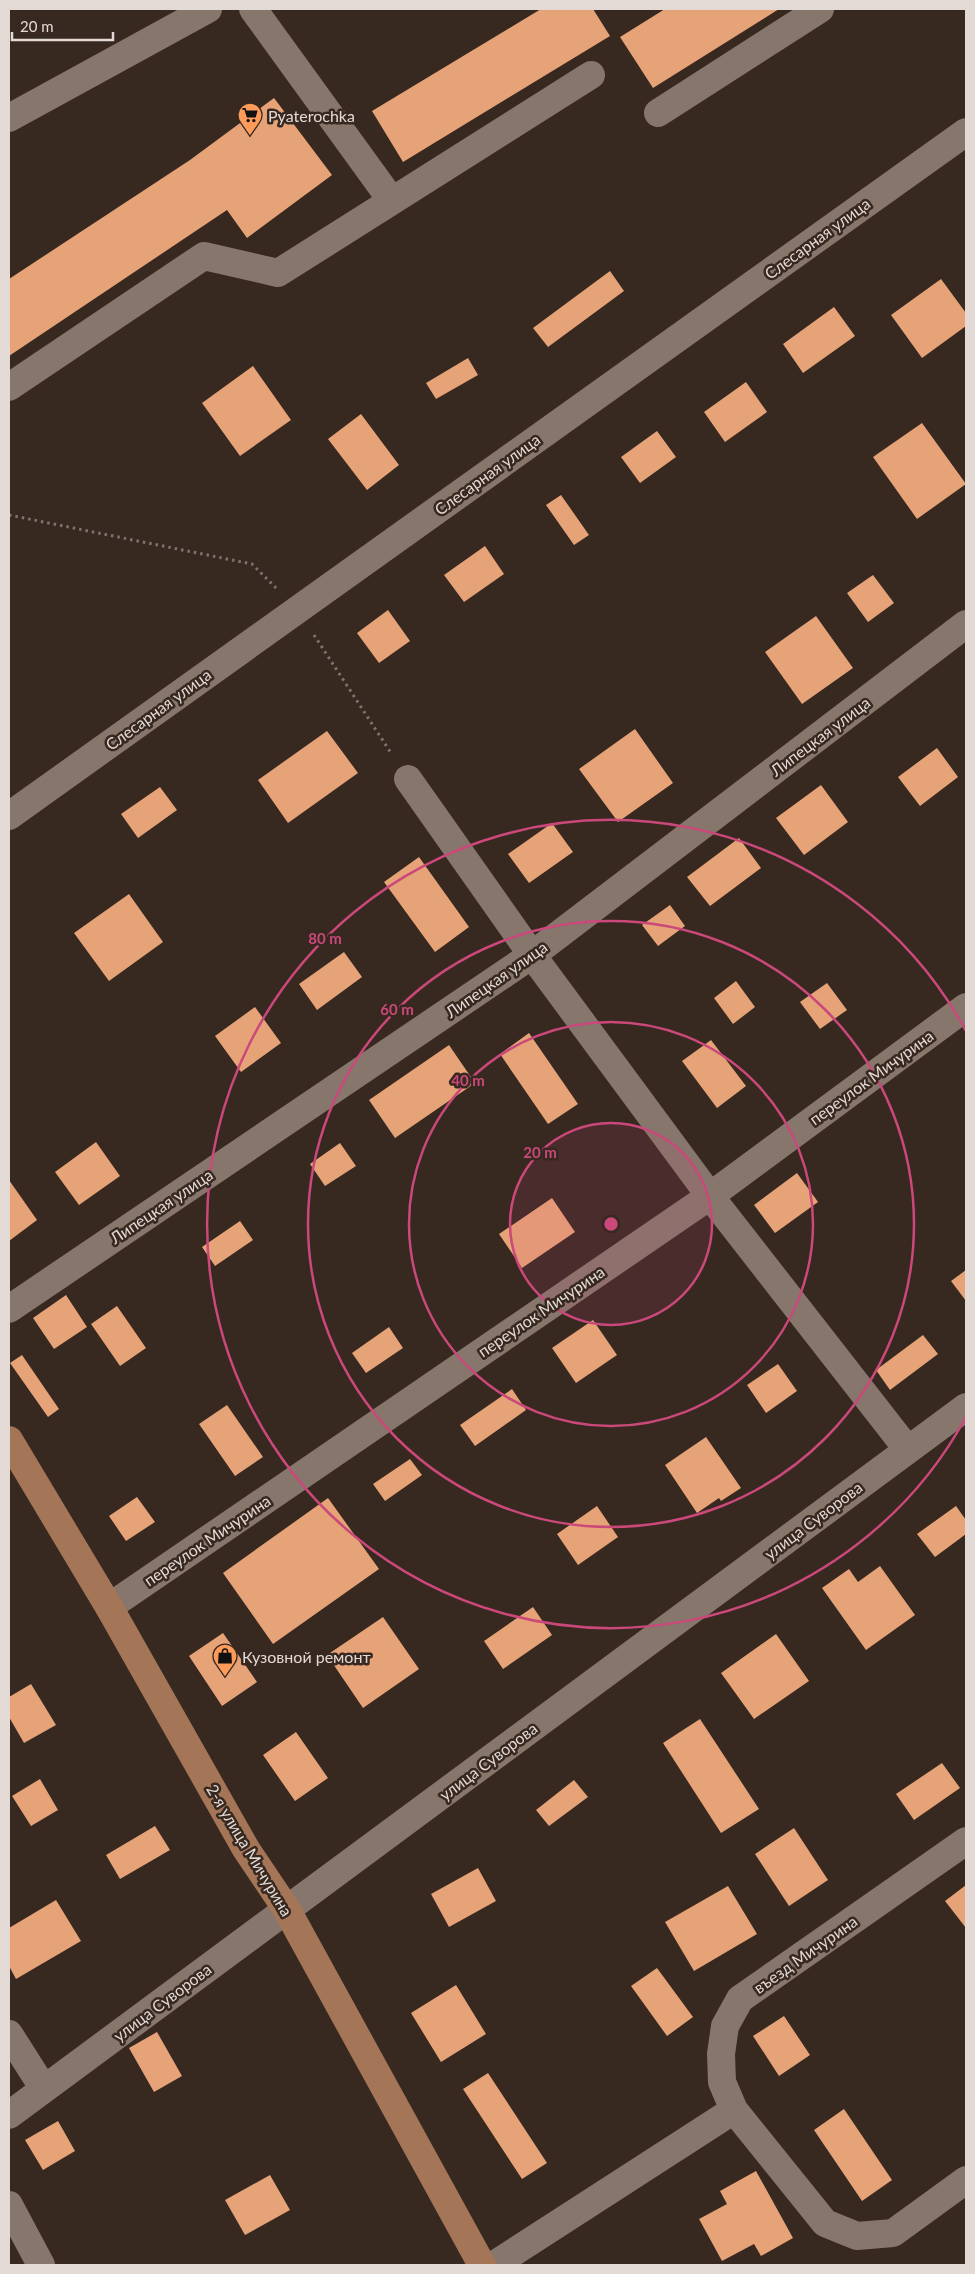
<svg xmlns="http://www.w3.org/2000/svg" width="975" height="2274" font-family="Lato,sans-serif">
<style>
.building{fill:#e7a378}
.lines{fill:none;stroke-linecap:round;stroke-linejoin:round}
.path{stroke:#80736c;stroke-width:3;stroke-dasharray:2.5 4;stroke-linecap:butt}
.minor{stroke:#87766b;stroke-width:28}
.major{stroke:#a47557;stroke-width:28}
.ring{fill:none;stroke:#ca487a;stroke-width:2.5}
.labels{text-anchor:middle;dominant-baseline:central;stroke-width:5;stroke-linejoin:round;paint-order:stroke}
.poi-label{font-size:16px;fill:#e4dad5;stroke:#372820;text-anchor:start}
.street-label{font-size:16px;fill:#e4dad5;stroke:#372820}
.centre{fill:#ca487a;stroke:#372820;stroke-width:2.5}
.ring-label{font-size:15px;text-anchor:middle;font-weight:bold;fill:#ca487a;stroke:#372820;stroke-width:5;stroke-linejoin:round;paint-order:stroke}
</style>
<rect width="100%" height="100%" fill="#372820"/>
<path class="building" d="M541 9H593L610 36 403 162 372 111Z
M665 9H779L653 88 620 37Z
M274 98 332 175 247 238 227 210 9 356V279L190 160Z
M610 271 624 291 548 347 533 328Z
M941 279 966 313V326L922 358 891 315Z
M834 307 855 336 803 373 783 344Z
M468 358 478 375 436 399 426 383Z
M253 366 291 420 240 456 202 403Z
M746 382 767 412 725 442 704 412Z
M361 414 399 465 367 490 328 439Z
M922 423 966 484 917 519 873 457Z
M657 431 676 457 640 483 621 457Z
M561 495 589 535 574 545 546 505Z
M485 546 504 574 464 602 444 575Z
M873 575 894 603 868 622 847 593Z
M388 610 410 641 379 663 357 633Z
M816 616 853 668 802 704 765 652Z
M635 729 673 783 618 822 579 769Z
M327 731 358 773 288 823 258 780Z
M937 748 958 777 920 806 898 777Z
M821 785 848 822 804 855 776 818Z
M160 787 177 810 138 838 121 814Z
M552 823 573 852 529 883 508 854Z
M739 838 761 868 710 906 687 877Z
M419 857 469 927 435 952 384 882Z
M129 894 163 942 109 981 74 933Z
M670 905 685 926 658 946 642 925Z
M344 952 362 977 317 1010 299 984Z
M736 981 755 1007 733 1024 714 998Z
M827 983 847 1010 820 1029 800 1002Z
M255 1007 281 1043 241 1072 215 1036Z
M529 1033 578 1104 548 1124 500 1054Z
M711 1040 746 1086 717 1108 682 1061Z
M449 1045 475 1083 395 1138 369 1100Z
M96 1142 120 1176 79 1205 55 1172Z
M340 1143 356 1166 325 1186 310 1164Z
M797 1173 818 1202 775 1233 754 1205Z
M9 1180 37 1220 9 1241Z
M552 1198 575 1232 522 1268 499 1234Z
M240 1221 253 1240 215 1266 202 1247Z
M966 1270V1301L951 1281Z
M66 1295 87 1327 54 1349 33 1318Z
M117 1306 146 1348 120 1366 91 1324Z
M593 1320 617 1355 576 1383 552 1348Z
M389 1327 403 1348 366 1373 352 1353Z
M923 1335 938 1354 890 1390 876 1370Z
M22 1355 59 1409 48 1417 10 1363Z
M778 1364 797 1391 766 1413 747 1385Z
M512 1389 526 1410 475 1446 460 1425Z
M227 1405 263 1457 235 1476 199 1424Z
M706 1437 741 1488 721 1501 719 1498 697 1513 665 1465Z
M410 1459 422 1475 385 1501 373 1484Z
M137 1497 155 1522 126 1541 109 1516Z
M328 1498 379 1569 273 1644 223 1573Z
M597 1506 618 1537 578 1565 557 1534Z
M956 1506 966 1520V1534L935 1557 917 1534Z
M880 1566 915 1615 866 1650 822 1588 849 1569 858 1582Z
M533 1607 552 1635 503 1669 484 1641Z
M383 1617 419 1669 363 1708 327 1655Z
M223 1633 257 1682 222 1706 189 1656Z
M776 1634 809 1681 754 1719 721 1673Z
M31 1684 56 1725 24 1743 9 1717V1697Z
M700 1719 759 1809 721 1833 663 1743Z
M296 1732 328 1778 295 1801 263 1755Z
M942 1763 960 1788 914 1820 896 1794Z
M40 1779 58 1810 31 1826 12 1796Z
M574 1780 588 1797 549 1826 536 1810Z
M155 1826 170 1850 120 1879 106 1855Z
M794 1828 828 1880 789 1906 755 1854Z
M478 1868 496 1901 449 1927 431 1894Z
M966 1885V1928L945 1901Z
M728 1886 757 1934 694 1971 665 1922Z
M56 1900 81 1941 16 1979 9 1966V1928Z
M657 1968 693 2017 667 2036 631 1986Z
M456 1985 486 2034 441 2062 411 2013Z
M784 2016 810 2055 779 2076 753 2036Z
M157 2032 182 2076 154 2092 129 2048Z
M488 2073 547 2163 522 2179 463 2089Z
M844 2109 892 2180 862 2201 814 2130Z
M58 2121 75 2151 43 2170 25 2140Z
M756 2171 793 2238 761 2256 754 2244 722 2261 699 2219 727 2204 720 2191Z
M270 2175 290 2210 245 2235 225 2200Z"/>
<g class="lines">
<path class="path" d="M9 515 252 564 276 588
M314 635 391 753"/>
<path class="minor" d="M253 9 392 201
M658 113 820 9
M9 118 208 9
M9 387 204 256 278 273 591 75
M408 779 532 955 710 1196 908 1450
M9 816 966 132
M9 1309 532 955 966 624
M109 1607 710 1196 966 1007
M9 2034 44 2089
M734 2110 825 2223 857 2236 893 2233 966 2180
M9 2115 966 1407
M9 2205 41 2265
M494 2265 734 2110 722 2082 721 2054 725 2026 740 1999 966 1841"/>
<path class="major" d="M9 1440 109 1607 246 1849 287 1910 482 2265"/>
</g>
<circle cx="611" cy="1224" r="101" fill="#ca487a" fill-opacity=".12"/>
<g class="ring">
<circle cx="611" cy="1224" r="101"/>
<circle cx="611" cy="1224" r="202"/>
<circle cx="611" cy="1224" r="303"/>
<path d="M966 1417A404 404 0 1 1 966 1031"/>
</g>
<defs>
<symbol id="supermarket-pin" viewBox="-11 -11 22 30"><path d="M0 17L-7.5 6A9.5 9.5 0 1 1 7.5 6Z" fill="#fe9b59" stroke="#372820"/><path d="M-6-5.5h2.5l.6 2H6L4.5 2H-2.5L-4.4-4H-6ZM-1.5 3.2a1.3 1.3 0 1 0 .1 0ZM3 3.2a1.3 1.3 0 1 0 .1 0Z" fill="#111"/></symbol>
<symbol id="shop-pin" viewBox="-11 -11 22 30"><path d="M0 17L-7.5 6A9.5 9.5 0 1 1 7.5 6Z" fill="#fe9b59" stroke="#372820"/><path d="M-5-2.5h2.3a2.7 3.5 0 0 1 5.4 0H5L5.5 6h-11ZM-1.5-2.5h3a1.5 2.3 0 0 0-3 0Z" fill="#111"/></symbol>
</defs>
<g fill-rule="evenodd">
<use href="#supermarket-pin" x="236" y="101" width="28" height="38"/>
<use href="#shop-pin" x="211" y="1642" width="28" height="38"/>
</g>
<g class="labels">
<g class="poi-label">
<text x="268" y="115">Pyaterochka</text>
<text x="242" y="1656">Кузовной ремонт</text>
</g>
<g class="street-label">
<text transform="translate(817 238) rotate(-36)">Слесарная улица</text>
<text transform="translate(487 474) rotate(-36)">Слесарная улица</text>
<text transform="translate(158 709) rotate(-36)">Слесарная улица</text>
<text transform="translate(820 736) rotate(-37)">Липецкая улица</text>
<text transform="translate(496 979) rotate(-35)">Липецкая улица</text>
<text transform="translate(871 1077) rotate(-36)">переулок Мичурина</text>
<text transform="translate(161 1206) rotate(-34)">Липецкая улица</text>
<text transform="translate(541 1311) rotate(-34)">переулок Мичурина</text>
<text transform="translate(813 1520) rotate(-37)">улица Суворова</text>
<text transform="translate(207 1540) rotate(-34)">переулок Мичурина</text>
<text transform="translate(488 1761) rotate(-37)">улица Суворова</text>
<text transform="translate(250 1850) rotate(59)">2-я улица Мичурина</text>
<text transform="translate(805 1954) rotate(-35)">въезд Мичурина</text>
<text transform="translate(162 2002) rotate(-37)">улица Суворова</text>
</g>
</g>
<circle cx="611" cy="1224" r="8" class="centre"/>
<g class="ring-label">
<text x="325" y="944">80 m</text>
<text x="397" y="1015">60 m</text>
<text x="468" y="1086">40 m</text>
<text x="540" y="1158">20 m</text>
</g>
<rect width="975" height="2274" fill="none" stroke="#e4dad5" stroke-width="20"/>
<path d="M12 32v8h101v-8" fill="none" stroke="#e4dad5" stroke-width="2.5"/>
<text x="20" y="32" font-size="15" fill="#e4dad5" stroke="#372820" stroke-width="4" paint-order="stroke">20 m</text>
</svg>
